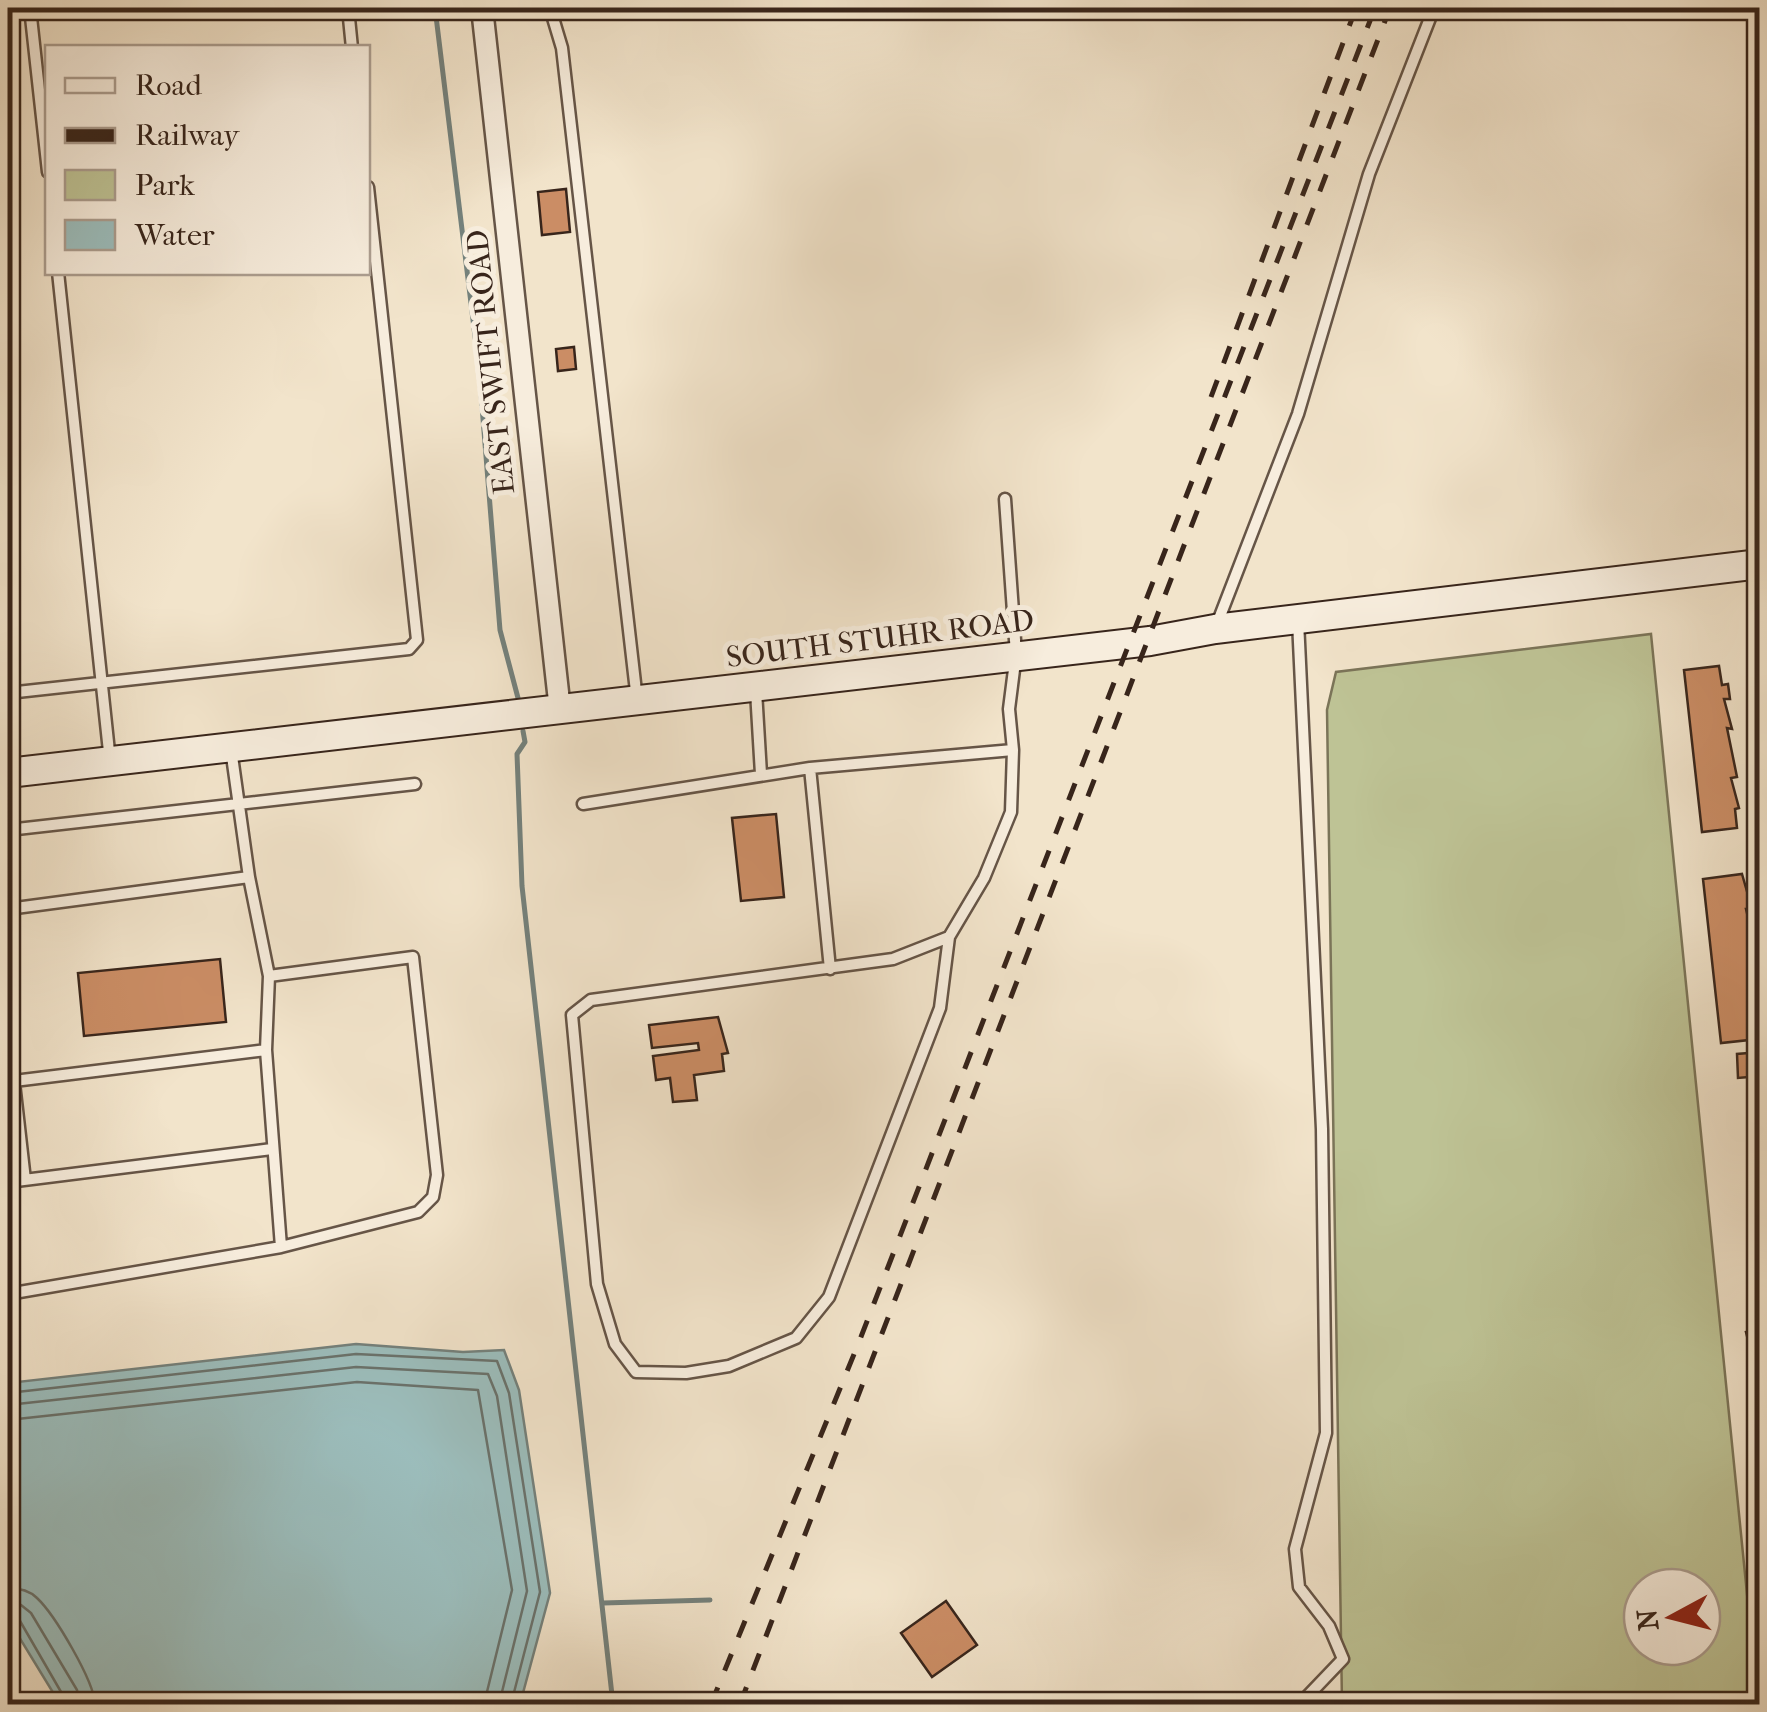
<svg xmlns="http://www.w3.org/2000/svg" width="1767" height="1712" font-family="'IM FELL French Canon',serif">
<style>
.green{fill:#bec395;stroke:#7b7458;stroke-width:2.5;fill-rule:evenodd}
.water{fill:#9cbebd;stroke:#74817c;stroke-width:2.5}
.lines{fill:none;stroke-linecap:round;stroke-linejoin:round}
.shore{stroke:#6a726c;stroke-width:2.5}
.stream{stroke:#74817c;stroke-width:5}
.building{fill:#cb8d65;stroke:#38251b;stroke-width:2.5}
.lane-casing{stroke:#665547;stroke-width:15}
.street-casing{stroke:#665547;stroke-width:25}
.secondary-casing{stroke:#38251b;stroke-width:32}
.lane{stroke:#f7eddd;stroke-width:10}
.street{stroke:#f7eddd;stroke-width:20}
.secondary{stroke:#f7eddd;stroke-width:28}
.rail{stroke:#38251b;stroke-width:5;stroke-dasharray:18 18;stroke-linecap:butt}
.labels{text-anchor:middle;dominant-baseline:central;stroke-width:10;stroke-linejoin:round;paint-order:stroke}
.street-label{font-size:30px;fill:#38251b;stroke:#f7eddd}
</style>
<rect width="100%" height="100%" fill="#f2e4cb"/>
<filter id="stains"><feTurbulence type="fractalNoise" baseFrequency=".002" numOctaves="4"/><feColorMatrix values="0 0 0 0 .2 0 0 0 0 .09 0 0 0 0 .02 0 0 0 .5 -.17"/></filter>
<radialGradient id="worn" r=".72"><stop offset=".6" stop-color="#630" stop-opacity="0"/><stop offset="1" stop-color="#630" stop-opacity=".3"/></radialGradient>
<path class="green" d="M1651 634 1758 1704H1342L1327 710 1336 672ZM1642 1587H1702V1647H1642Z"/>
<path class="water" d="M356 1344 463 1352 504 1350 519 1390 550 1593 520 1704H60L8 1619V1383Z"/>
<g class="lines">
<path class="shore" d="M8 1393 356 1354 497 1361 509 1393 540 1592 511 1704
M8 1405 356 1367 488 1374 497 1396 527 1591 499 1704
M8 1420 357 1382 478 1390 512 1590 484 1704
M8 1588C19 1588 29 1590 37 1598 55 1615 94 1681 95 1704
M8 1603 21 1605 31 1613 77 1690 80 1704
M8 1615 20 1621 68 1704"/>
<path class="stream" d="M435 8 479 369 500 630 518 698
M523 731 525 742 517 754 522 886 613 1704
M603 1603 710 1600"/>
</g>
<path class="building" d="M566 189 570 232 542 235 538 192Z
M574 347 576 369 558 371 556 349Z
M1719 666 1722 685 1728 684 1730 699H1724L1732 729 1727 728 1737 777 1731 778 1739 808 1735 809 1737 828 1702 832 1684 670Z
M776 814 784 897 741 901 732 818Z
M1742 874 1752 909H1746L1753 938 1749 939 1752 976 1757 975 1759 989H1754L1760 1005 1758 1039 1721 1043 1703 879Z
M220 959 226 1022 84 1036 78 973Z
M718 1017 728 1053 722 1054 724 1071 694 1075 697 1100 673 1102 670 1078 656 1080 653 1056 699 1050 698 1043 652 1048 649 1025Z
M1760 1052V1076L1738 1078 1737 1054Z
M1760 1330V1389L1746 1332Z
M946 1601 977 1645 932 1677 901 1633Z"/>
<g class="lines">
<defs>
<path id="lane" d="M30 8 48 172
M348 8 352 48
M550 8 562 48 637 700
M58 272 110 761
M1298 621 1322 1129 1326 1433 1295 1549 1299 1587 1329 1626 1343 1659 1300 1704
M1217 624 1298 414 1369 174 1434 8
M756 691 761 774
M8 693 409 649 417 640 368 187
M231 749 249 877 269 976 266 1050 281 1247
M810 768 830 969
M583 804 810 768 1013 750
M8 830 415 784
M8 909 249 877
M949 937 940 1008 829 1297 796 1338 729 1366 686 1373 636 1372 615 1344 597 1284 572 1015 591 1000 893 959 949 937 984 878 1011 812 1013 750 1009 709 1016 654 1005 499
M8 1030 25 1180
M14 1081 266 1050
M8 1182 272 1149
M1754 1183 1760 1198
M8 1294 281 1247 418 1212 433 1197 437 1175 413 957 269 976"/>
<path id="street" d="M482 8 560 710"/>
<path id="secondary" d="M8 773 1150 641 1215 629 1760 564"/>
</defs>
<use href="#lane" class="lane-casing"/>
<use href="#street" class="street-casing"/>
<use href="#secondary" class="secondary-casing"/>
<use href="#lane" class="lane"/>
<use href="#street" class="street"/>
<use href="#secondary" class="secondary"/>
<path class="rail" d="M1211 397 1356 8
M711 1704 859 1342 1375 8
M740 1704 1390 8"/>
</g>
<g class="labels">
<g class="street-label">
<text transform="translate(491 362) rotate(-96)">EAST SWIFT ROAD</text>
<text transform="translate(880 639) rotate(-7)">SOUTH STUHR ROAD</text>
</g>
</g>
<rect width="1767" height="1712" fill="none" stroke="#f2e4cb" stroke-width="40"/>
<rect x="10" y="10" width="1747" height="1692" fill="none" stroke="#38251b" stroke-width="5"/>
<rect x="20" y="20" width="1727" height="1672" fill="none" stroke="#38251b" stroke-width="2.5"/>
<rect x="45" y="45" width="325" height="230" fill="#f7eddd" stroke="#ab9d8f" stroke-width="2.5"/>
<rect x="65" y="78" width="50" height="15" fill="#f7eddd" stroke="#ab9d8f" stroke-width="2.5"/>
<text x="135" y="95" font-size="30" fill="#38251b">Road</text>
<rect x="65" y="128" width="50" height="15" fill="#38251b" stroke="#ab9d8f" stroke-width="2.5"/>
<text x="135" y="145" font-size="30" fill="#38251b">Railway</text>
<rect x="65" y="170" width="50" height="30" fill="#bec395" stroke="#ab9d8f" stroke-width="2.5"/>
<text x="135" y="195" font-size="30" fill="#38251b">Park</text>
<rect x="65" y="220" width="50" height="30" fill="#9cbebd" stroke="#ab9d8f" stroke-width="2.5"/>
<text x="135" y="245" font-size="30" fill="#38251b">Water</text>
<g transform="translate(1672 1617) rotate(263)"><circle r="48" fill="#f7eddd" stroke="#ab9d8f" stroke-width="2.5"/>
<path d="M0-8L18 38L0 25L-18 38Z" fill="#8f2418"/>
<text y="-15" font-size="28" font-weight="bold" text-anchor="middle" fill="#38251b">N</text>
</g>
<rect width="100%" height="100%" filter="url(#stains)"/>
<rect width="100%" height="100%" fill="url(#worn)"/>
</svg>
